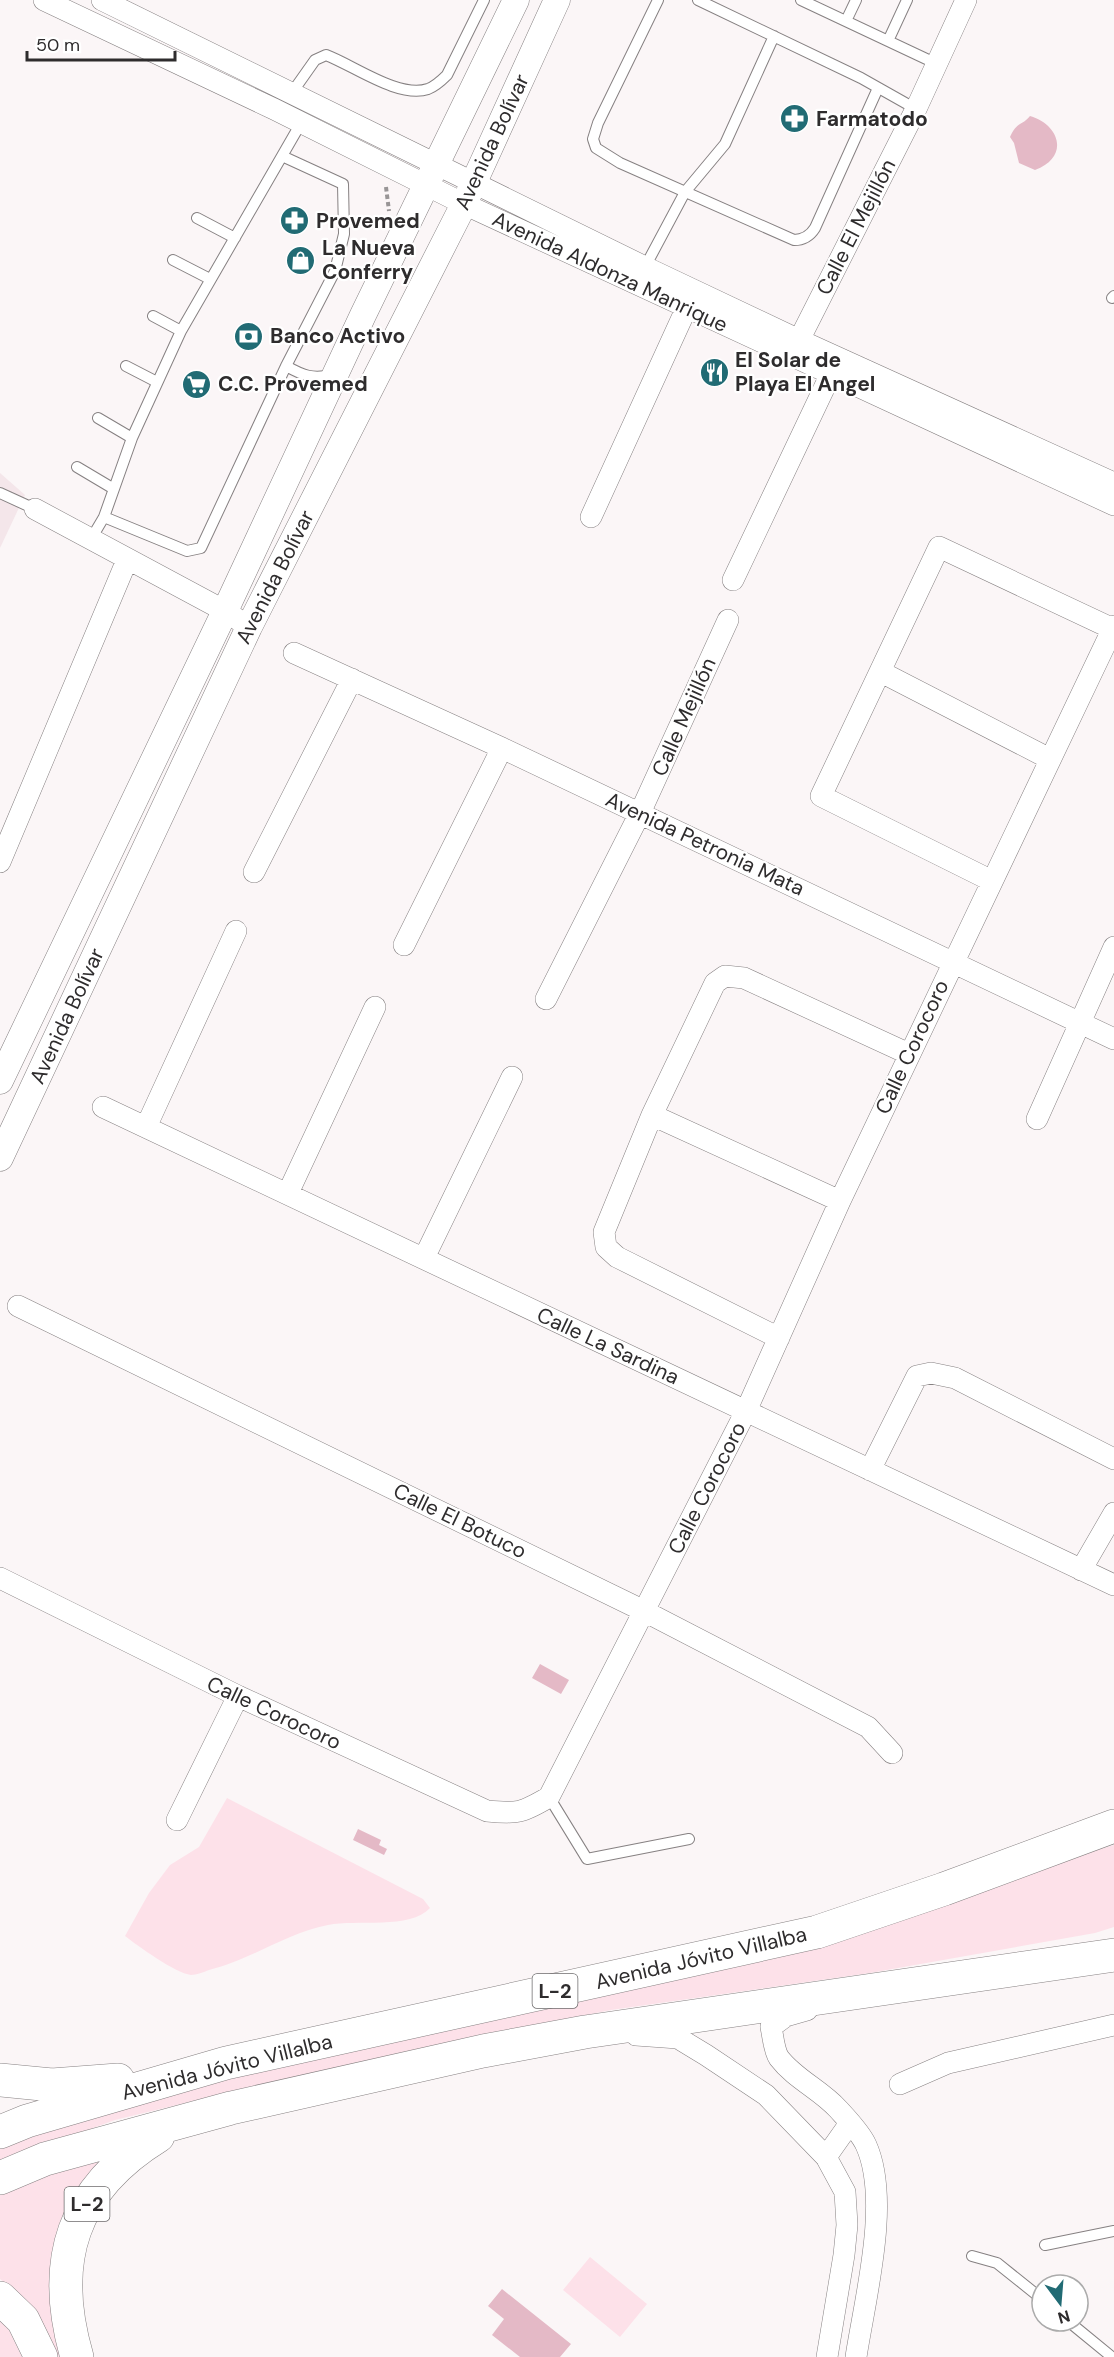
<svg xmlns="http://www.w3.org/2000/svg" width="1114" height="2357" font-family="'DM Sans',sans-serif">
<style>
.built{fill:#f4e6ea}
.green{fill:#fde1e9}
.water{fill:#e4b9c6}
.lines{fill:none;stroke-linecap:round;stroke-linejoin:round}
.service-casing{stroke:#868182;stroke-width:12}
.minor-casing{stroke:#868182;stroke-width:22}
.tertiary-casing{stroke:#868182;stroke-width:27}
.primary-casing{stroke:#868182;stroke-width:34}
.path{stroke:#989596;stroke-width:4;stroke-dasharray:4.5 3;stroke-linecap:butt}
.service{stroke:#fff;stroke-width:10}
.minor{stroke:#fff;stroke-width:21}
.tertiary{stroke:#fff;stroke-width:26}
.primary{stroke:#fff;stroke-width:33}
.labels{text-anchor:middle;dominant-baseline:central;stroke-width:4.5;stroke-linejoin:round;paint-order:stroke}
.shield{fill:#fff;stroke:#6d6b6c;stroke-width:1.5}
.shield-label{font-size:20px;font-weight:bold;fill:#2e2c2d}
.poi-label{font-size:21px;font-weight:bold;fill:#2e2c2d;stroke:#fff;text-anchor:start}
.street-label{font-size:21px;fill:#2e2c2d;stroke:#fff}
</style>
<rect width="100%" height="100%" fill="#fbf6f7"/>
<path class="built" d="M0 473 25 495 0 548Z"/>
<path class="green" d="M227 1798 423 1899 430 1908C410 1930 357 1919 328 1925 286 1933 251 1960 209 1970 204 1972 196 1975 191 1975 175 1973 138 1946 125 1936L149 1893 170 1865 199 1847Z
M1114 1845V1927L1095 1933 870 1973 611 2010 468 2039 272 2082 115 2120 0 2162V2144L111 2107 1023 1872Z
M118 2152C99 2170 77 2188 65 2211 42 2254 55 2307 61 2353L59 2357 54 2356 26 2301 0 2279V2190Z
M590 2257 647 2304 620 2337 563 2290Z
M0 2319 8 2328 22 2357H0Z"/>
<path class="water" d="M1030 116C1061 125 1069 158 1035 170L1019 163 1014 143 1010 137C1017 121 1022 126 1030 116Z
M540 1664 569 1680 561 1694 532 1678Z
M358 1829 381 1840 379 1845 387 1849 384 1855 353 1840Z
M502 2289 571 2344 560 2357H520L492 2335 504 2319 488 2306Z"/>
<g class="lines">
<defs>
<path id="service" d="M658 0 598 123 593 139 596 148 620 163 794 240C804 240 810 236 815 228L878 88
M698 0 861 78 916 109
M801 0 937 64
M846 21 856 0
M888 41 907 0
M291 94 315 60 326 55C353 65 399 99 428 89 436 86 442 80 447 75L484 0
M282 156 301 123
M197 218 235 238
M173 260 210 279
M645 267 685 192 725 144 774 36
M1112 298 1114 296
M153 316 181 331
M126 366 157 382
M286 366C304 376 312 379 332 375
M98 418 132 438
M77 467 114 489
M0 493 35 509
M91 539 104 517 132 438 181 331 282 156 343 184 344 234 335 271 286 366 201 548 187 551 104 517
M549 1797 587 1859 689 1839
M1045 2245 1114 2231
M972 2256 997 2263 1042 2299
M1068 2321 1112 2357"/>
<path id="minor" d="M44 0 274 109 464 204 1114 505
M102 0 645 267 799 340 1114 483
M793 352 916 109 966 0
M35 509 225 611 249 627
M591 517 692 296
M733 580 837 361
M294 653 502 748 1114 1039
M881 672 1050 759
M0 862 127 560
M254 872 352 679
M992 881 821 796 939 547 1113 629
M404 945 502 748
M546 999 640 813 728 620
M103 1107 1114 1585
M652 1115 840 1201
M1037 1119 1114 947
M146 1127 236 931
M288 1193 375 1007
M424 1258 512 1077
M18 1306 644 1611 868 1727 892 1753
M779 1338 617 1257 606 1247 604 1232 652 1115 715 983 725 976 744 978 909 1054
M870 1470 917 1376 931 1373 955 1378 1114 1459
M1081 1570 1114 1513
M0 1578 238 1696 487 1811C518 1814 522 1813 549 1797L746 1411 840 1201 1114 626
M177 1820 238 1696
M807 2010 786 2016 771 2027C773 2036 774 2051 779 2058 795 2079 821 2090 838 2109 847 2119 860 2132 866 2145 891 2200 865 2298 856 2357
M636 2035 678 2038 706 2055 766 2095 826 2157 845 2192 847 2225 844 2255 827 2357
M900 2084 948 2063 1114 2025
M826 2157 850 2123"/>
<path id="tertiary" d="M0 1081 225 611 363 315 516 0
M0 1158 249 627 464 204 557 0"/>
<path id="primary" d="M0 2080 52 2085 118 2080
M0 2132 27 2121 226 2063 817 1932 944 1889 1114 1826
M0 2178 45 2159 231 2108 483 2051 585 2032 1114 1955
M0 2298 23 2320 41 2357
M77 2357C49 2261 72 2189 158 2136"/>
</defs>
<use href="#service" class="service-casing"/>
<use href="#minor" class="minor-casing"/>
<use href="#tertiary" class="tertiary-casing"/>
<use href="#primary" class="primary-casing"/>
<path class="path" d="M386 187 389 211"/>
<use href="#service" class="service"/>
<use href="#minor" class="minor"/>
<use href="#tertiary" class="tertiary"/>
<use href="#primary" class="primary"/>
</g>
<defs>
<symbol id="pharmacy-disc" viewBox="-11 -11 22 22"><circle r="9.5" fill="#216b74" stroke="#fff"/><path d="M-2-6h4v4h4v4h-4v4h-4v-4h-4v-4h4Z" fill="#fff"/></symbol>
<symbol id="shop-disc" viewBox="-11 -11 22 22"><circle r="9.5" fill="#216b74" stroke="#fff"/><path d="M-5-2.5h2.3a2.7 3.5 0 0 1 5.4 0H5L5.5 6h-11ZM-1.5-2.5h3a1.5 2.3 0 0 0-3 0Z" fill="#fff"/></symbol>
<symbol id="bank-disc" viewBox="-11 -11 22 22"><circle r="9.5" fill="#216b74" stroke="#fff"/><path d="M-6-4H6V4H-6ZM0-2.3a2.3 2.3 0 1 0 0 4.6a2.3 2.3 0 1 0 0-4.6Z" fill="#fff"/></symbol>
<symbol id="restaurant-disc" viewBox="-11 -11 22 22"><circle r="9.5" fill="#216b74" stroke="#fff"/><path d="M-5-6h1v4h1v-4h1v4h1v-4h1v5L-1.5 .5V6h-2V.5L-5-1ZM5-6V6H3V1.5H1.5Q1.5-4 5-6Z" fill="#fff"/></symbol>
<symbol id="supermarket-disc" viewBox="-11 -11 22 22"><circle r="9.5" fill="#216b74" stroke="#fff"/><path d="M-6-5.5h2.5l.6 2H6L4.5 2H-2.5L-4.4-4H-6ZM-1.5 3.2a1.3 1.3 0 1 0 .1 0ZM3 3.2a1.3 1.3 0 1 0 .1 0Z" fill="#fff"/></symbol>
</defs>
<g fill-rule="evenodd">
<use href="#pharmacy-disc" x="778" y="102" width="33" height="33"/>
<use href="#pharmacy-disc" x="278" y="204" width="33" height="33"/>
<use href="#shop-disc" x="284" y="244" width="33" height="33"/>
<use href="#bank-disc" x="232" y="320" width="33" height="33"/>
<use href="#restaurant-disc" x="698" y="356" width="33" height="33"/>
<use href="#supermarket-disc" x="180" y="368" width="33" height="33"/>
</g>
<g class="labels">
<g class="shield">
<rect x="532.5" y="1974" width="45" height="34" rx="4.5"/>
<rect x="64.5" y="2187" width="45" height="34" rx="4.5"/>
</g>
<g class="shield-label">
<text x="555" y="1991">L-2</text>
<text x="87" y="2204">L-2</text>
</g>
<g class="poi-label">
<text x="816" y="119">Farmatodo</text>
<text x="316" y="221">Provemed</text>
<text x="322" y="248">La Nueva<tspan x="322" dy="24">Conferry</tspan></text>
<text x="270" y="336">Banco Activo</text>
<text x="735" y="360">El Solar de<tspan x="735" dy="24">Playa El Angel</tspan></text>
<text x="218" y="384">C.C. Provemed</text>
</g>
<g class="street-label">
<text transform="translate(492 142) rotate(-65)">Avenida Bolívar</text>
<text transform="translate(856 227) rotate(-63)">Calle El Mejillón</text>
<text transform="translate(610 272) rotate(25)">Avenida Aldonza Manrique</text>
<text transform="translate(275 577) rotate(-63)">Avenida Bolívar</text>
<text transform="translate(684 717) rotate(-66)">Calle Mejillón</text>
<text transform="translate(705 844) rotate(25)">Avenida Petronia Mata</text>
<text transform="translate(67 1016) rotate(-65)">Avenida Bolívar</text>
<text transform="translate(912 1047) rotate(-65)">Calle Corocoro</text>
<text transform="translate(608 1346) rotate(25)">Calle La Sardina</text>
<text transform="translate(707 1488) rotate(-63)">Calle Corocoro</text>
<text transform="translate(460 1521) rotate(26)">Calle El Botuco</text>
<text transform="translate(274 1713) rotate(25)">Calle Corocoro</text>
<text transform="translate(701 1958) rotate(-13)">Avenida Jóvito Villalba</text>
<text transform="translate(227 2067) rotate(-14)">Avenida Jóvito Villalba</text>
</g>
</g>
<g transform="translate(1060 2303) rotate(164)"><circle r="28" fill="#ffffff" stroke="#ababab" stroke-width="1.5"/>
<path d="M0-4.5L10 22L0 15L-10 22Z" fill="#216b74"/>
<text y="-9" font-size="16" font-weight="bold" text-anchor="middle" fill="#2e2c2d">N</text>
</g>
<path d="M27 51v9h148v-9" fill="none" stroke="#2e2c2d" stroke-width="3"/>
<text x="36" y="51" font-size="18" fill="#2e2c2d" stroke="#ffffff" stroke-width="4.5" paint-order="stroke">50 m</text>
</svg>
